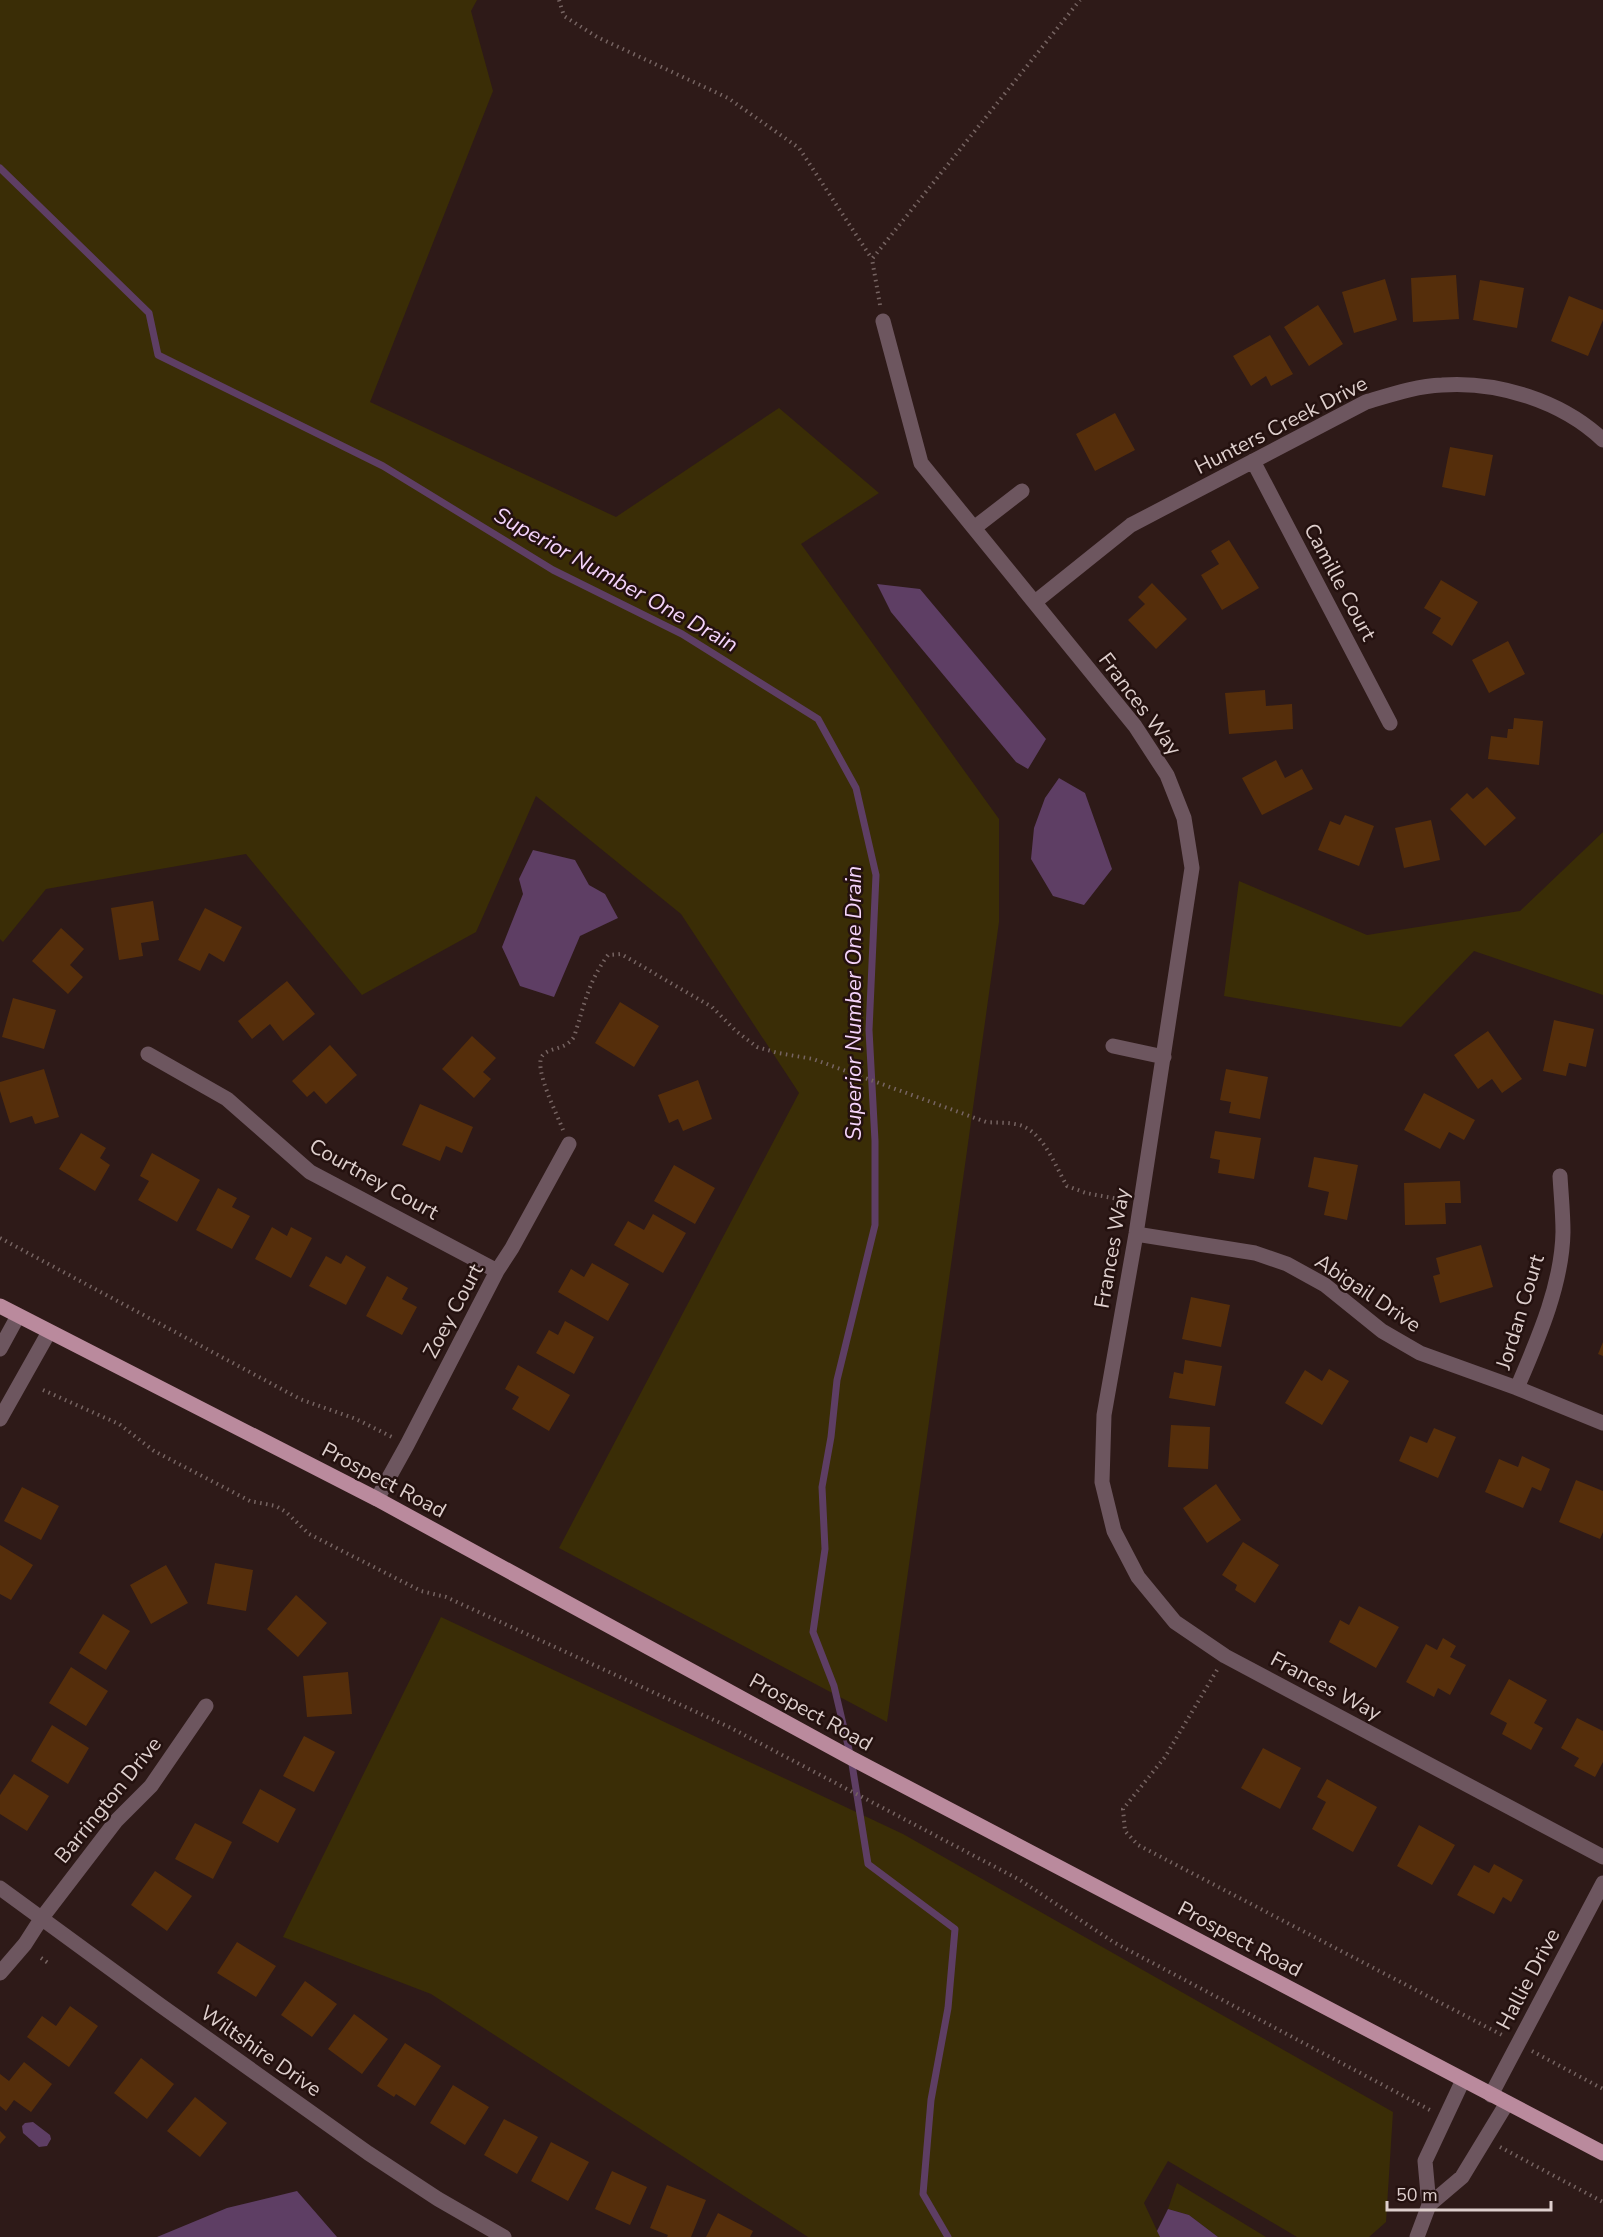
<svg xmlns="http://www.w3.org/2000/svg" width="1603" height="2237" font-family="'Nunito Sans',sans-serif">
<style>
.green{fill:#3a2d06}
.water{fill:#5e3e64}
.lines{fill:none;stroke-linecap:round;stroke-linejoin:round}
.stream{stroke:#5e3e64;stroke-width:7}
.building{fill:#552e0b}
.path{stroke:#766462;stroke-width:4;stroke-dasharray:1.5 4.5;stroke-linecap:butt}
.minor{stroke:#6d565f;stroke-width:15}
.major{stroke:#ba8a9d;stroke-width:15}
.labels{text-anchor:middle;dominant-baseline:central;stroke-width:5;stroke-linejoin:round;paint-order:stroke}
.street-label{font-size:21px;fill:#decfcd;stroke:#24110f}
.water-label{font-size:22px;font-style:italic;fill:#f5d4fb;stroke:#24110f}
</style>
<rect width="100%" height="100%" fill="#2e1a18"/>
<path class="green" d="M0 0H477L471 11 493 91 370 402 616 517 779 408 879 493 801 544 999 819V922L887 1722 559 1548 799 1093 681 914 536 796 476 932 362 995 246 854 46 889 3 942 0 939Z
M1603 832V995L1474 951 1401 1027 1224 996 1239 881 1367 935 1520 911Z
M441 1617 903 1834 1393 2112 1386 2222 1369 2237H1297L1168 2161 1144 2203 1160 2237H808L431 1994 283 1937Z
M1177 2183 1266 2237H1218L1189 2215 1168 2209Z"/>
<path class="water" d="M877 584 920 589 1046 739 1028 769 1016 762 891 612Z
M1059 778 1085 793 1112 869 1084 905 1053 896 1031 859 1034 828 1045 798Z
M533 850 575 860 589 885 605 894 618 918 580 936 554 997 520 986 502 947 523 894 519 879Z
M33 2122 50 2135 51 2139 47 2146 39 2147 23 2133 22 2126 25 2123Z
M297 2191 337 2237H157L227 2208Z
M1168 2209 1189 2215 1218 2237H1160L1157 2231Z"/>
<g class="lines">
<path class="stream" d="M0 168 149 313 158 355 383 466 553 570 682 634 818 719 856 788 876 875 869 1030 875 1141V1225L837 1380 831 1437 822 1487 825 1549 813 1632 834 1686 851 1758 868 1864 955 1929 948 2008 931 2100 923 2194 948 2237"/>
</g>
<path class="building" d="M1456 275 1459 319 1413 322 1411 278Z
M1385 279 1397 320 1354 333 1342 292Z
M1480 280 1524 288 1517 328 1473 320Z
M1569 296 1603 310V320L1588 356 1551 341Z
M1318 305 1343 344 1309 366 1284 327Z
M1270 335 1293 374 1271 386 1266 376 1251 386 1233 356Z
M1115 413 1135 450 1095 471 1076 434Z
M1450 447 1493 455 1485 496 1442 487Z
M1229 540 1259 588 1222 610 1201 575 1219 564 1211 551Z
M1441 580 1478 602 1452 646 1432 633 1441 618 1424 608Z
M1152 583 1187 619 1156 649 1128 620 1145 604 1138 597Z
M1508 641 1525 674 1489 693 1472 660Z
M1265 690 1266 706 1292 704 1293 729 1229 734 1225 693Z
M1514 718 1543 721 1539 765 1488 759 1491 736 1507 738 1508 729H1513Z
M1276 760 1285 778 1302 769 1313 789 1262 815 1242 778Z
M1487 787 1516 818 1485 846 1450 809 1467 793 1473 799Z
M1345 815 1374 826 1359 866 1318 850 1330 821 1340 825Z
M1431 820 1440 860 1404 868 1395 828Z
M153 901 159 940 141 943 143 956 119 960 111 908Z
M205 908 242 927 224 962 209 953 200 971 178 960Z
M61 928 84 949 70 965 83 977 68 994 32 961Z
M287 981 315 1014 283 1041 270 1024 252 1039 238 1021Z
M13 998 56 1010 44 1049 2 1037Z
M620 1002 659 1026 634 1067 595 1043Z
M1554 1020 1594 1029 1586 1067 1569 1063 1566 1076 1543 1071Z
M1488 1031 1522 1079 1502 1093 1492 1079 1478 1089 1454 1055Z
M472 1036 496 1058 483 1072 491 1079 474 1098 442 1069Z
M330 1045 357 1075 326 1104 314 1091 307 1097 292 1081Z
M44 1069 59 1117 35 1124 32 1116 10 1123 0 1091V1082Z
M1226 1069 1268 1077 1260 1119 1229 1113 1231 1102 1220 1100Z
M698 1080 712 1119 683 1131 678 1119 669 1123 658 1095Z
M1424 1093 1475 1120 1464 1140 1449 1132 1440 1149 1404 1130Z
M420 1104 473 1127 462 1153 446 1146 440 1161 402 1145Z
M1215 1131 1261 1138 1254 1179 1218 1173 1220 1160 1210 1158Z
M81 1133 106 1148 100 1158 110 1165 95 1191 59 1169Z
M152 1153 200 1180 177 1222 138 1200 149 1181 140 1176Z
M1314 1157 1358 1165 1347 1220 1324 1215 1329 1192 1308 1187Z
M674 1165 715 1188 695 1224 654 1201Z
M1460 1181 1461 1203H1445L1446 1224 1405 1225 1404 1183Z
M218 1188 237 1198 232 1207 250 1216 232 1249 196 1230Z
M653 1214 686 1233 663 1273 614 1245 628 1221 644 1230Z
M272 1227 287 1236 291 1227 312 1238 291 1278 255 1259Z
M1481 1245 1493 1287 1440 1303 1433 1276 1440 1274 1436 1258Z
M346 1255 366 1267 346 1305 309 1286 326 1256 341 1264Z
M592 1263 629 1284 608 1321 558 1292 571 1269 584 1277Z
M387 1276 408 1288 402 1299 417 1307 402 1335 366 1316Z
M1191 1297 1230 1305 1221 1347 1182 1339Z
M565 1321 594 1337 574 1374 536 1353 549 1330 558 1335Z
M1603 1342V1356L1598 1354Z
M1185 1360 1222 1366 1215 1406 1169 1398 1174 1372 1183 1374Z
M518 1365 570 1395 549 1431 512 1409 519 1397 505 1389Z
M1329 1369 1349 1381 1322 1425 1285 1403 1305 1370 1322 1381Z
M1171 1425 1210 1427 1208 1469 1168 1467Z
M1434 1428 1456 1437 1438 1478 1399 1461 1410 1436 1427 1443Z
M1522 1456 1550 1469 1541 1491 1532 1487 1523 1508 1485 1492 1499 1459 1518 1467Z
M1576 1480 1603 1491V1532L1600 1539 1559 1522Z
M1216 1484 1241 1520 1207 1543 1183 1508Z
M22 1487 59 1506 41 1540 4 1521Z
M1243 1542 1279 1565 1255 1603 1235 1590 1237 1585 1222 1575Z
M0 1545 33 1565 11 1600 0 1594Z
M215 1563 253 1570 246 1611 207 1604Z
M166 1565 188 1603 151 1624 130 1585Z
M296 1595 327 1623 298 1657 267 1629Z
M1359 1606 1399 1627 1376 1668 1329 1642 1340 1620 1349 1625Z
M103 1614 130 1631 106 1670 79 1653Z
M1443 1638 1456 1646 1450 1657 1466 1665 1450 1695 1438 1688 1434 1697 1406 1682 1426 1644 1437 1650Z
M71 1667 108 1691 86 1726 49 1703Z
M348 1672 352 1714 307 1717 303 1676Z
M1509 1679 1547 1700 1534 1723 1543 1728 1531 1750 1502 1734 1507 1723 1490 1714Z
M1577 1718 1603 1731V1762L1595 1777 1574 1766 1579 1758 1561 1748Z
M52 1725 89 1748 68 1784 31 1761Z
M304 1736 335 1752 314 1792 283 1776Z
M1263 1748 1301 1768 1280 1809 1241 1788Z
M14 1774 49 1796 27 1831 0 1814V1795Z
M1327 1779 1377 1807 1353 1852 1312 1829 1326 1802 1317 1797Z
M260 1789 296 1809 278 1843 242 1823Z
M195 1823 232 1842 213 1879 175 1859Z
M1419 1825 1455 1845 1432 1885 1397 1866Z
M1494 1864 1523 1880 1511 1902 1503 1897 1494 1914 1457 1895 1474 1865 1489 1873Z
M155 1871 192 1896 167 1931 131 1905Z
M237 1942 276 1966 256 1997 217 1973Z
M305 1981 337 2004 312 2037 281 2015Z
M70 2006 98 2026 69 2067 27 2037 42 2016 56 2026Z
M354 2014 388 2039 362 2074 328 2049Z
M405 2043 441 2066 415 2106 396 2094 394 2097 377 2086Z
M141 2058 174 2084 147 2119 114 2093Z
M24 2062 52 2084 31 2112 14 2100 6 2111 0 2106V2074L9 2081Z
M453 2085 489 2107 465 2145 430 2123Z
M195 2097 227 2123 200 2157 167 2131Z
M504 2119 538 2137 517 2174 484 2155Z
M0 2131 6 2137 0 2144Z
M551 2142 589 2162 568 2201 531 2181Z
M612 2171 647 2187 630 2225 595 2209Z
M667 2185 706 2200 691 2237H667L668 2235 650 2228Z
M718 2213 753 2231 750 2237H706Z"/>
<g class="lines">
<path class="path" d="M559 0 564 16 597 37 728 98 799 148 872 259
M880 305 872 259 1080 0
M563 1130C558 1116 532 1066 543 1055 552 1046 564 1051 574 1037 584 1006 588 982 608 955L621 954 712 1007 736 1031 757 1047 778 1053 813 1059 986 1122C996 1123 1005 1122 1015 1124 1042 1128 1054 1164 1067 1186L1086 1193 1123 1200
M0 1238 300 1399 356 1419 392 1437
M43 1390 119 1424 154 1451 250 1501 276 1506 286 1512 309 1534 421 1591 446 1597 729 1727 1020 1880 1115 1943 1430 2110
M1217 1670 1165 1757 1123 1809 1125 1831 1138 1845 1504 2036
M41 1958 48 1963
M1532 2051 1603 2089
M1500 2147 1603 2202"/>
<path class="minor" d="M883 321 921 463 1135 726 1167 775 1184 818 1192 868 1136 1234 1104 1415 1102 1482 1114 1531 1138 1577 1175 1622 1225 1656 1603 1857
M1253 461 1390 723
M974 528 1022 491
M1035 602 1131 525 1366 402C1390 395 1416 386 1442 385 1498 381 1562 401 1603 440
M1113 1046 1164 1057
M148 1054 227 1099 310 1172 497 1271
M1136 1234 1255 1253 1287 1264 1325 1285 1382 1331 1420 1353 1517 1388 1603 1423
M0 1349 18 1316
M1517 1388C1538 1339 1562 1285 1563 1232 1563 1213 1561 1194 1560 1176
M0 1419 49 1332
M377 1499 407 1445 497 1271 512 1248 569 1144
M0 1888 160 2005 368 2153 438 2199 504 2237
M0 1973 25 1944 41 1919 116 1821 151 1786 206 1706
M1463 2080 1425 2161 1429 2205 1462 2177 1507 2103
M1491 2095 1603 1883
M1417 2237 1429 2205"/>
<path class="major" d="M0 1306 377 1499 851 1758 1603 2153"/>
</g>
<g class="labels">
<g class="street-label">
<text transform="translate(1281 425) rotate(-27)">Hunters Creek Drive</text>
<text transform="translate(1340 582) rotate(62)">Camille Court</text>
<text transform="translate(1140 704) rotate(53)">Frances Way</text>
<text transform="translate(374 1179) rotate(29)">Courtney Court</text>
<text transform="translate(1112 1248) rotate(-80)">Frances Way</text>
<text transform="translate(1368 1293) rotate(34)">Abigail Drive</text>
<text transform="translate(453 1311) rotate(-62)">Zoey Court</text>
<text transform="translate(1520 1312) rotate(-73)">Jordan Court</text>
<text transform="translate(384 1480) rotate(28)">Prospect Road</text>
<text transform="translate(1326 1686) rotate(28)">Frances Way</text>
<text transform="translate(811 1712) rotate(29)">Prospect Road</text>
<text transform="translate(108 1800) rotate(-51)">Barrington Drive</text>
<text transform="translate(1240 1939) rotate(28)">Prospect Road</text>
<text transform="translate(1528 1979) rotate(-62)">Hallie Drive</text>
<text transform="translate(261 2051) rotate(35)">Wiltshire Drive</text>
</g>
<g class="water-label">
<text transform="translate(616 580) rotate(29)">Superior Number One Drain</text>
<text transform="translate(854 1003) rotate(-90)">Superior Number One Drain</text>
</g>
</g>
<path d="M1387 2201v9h164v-9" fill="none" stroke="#decfcd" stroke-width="3"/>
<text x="1396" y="2201" font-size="18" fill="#decfcd" stroke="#24110f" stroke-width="4.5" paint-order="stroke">50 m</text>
</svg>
